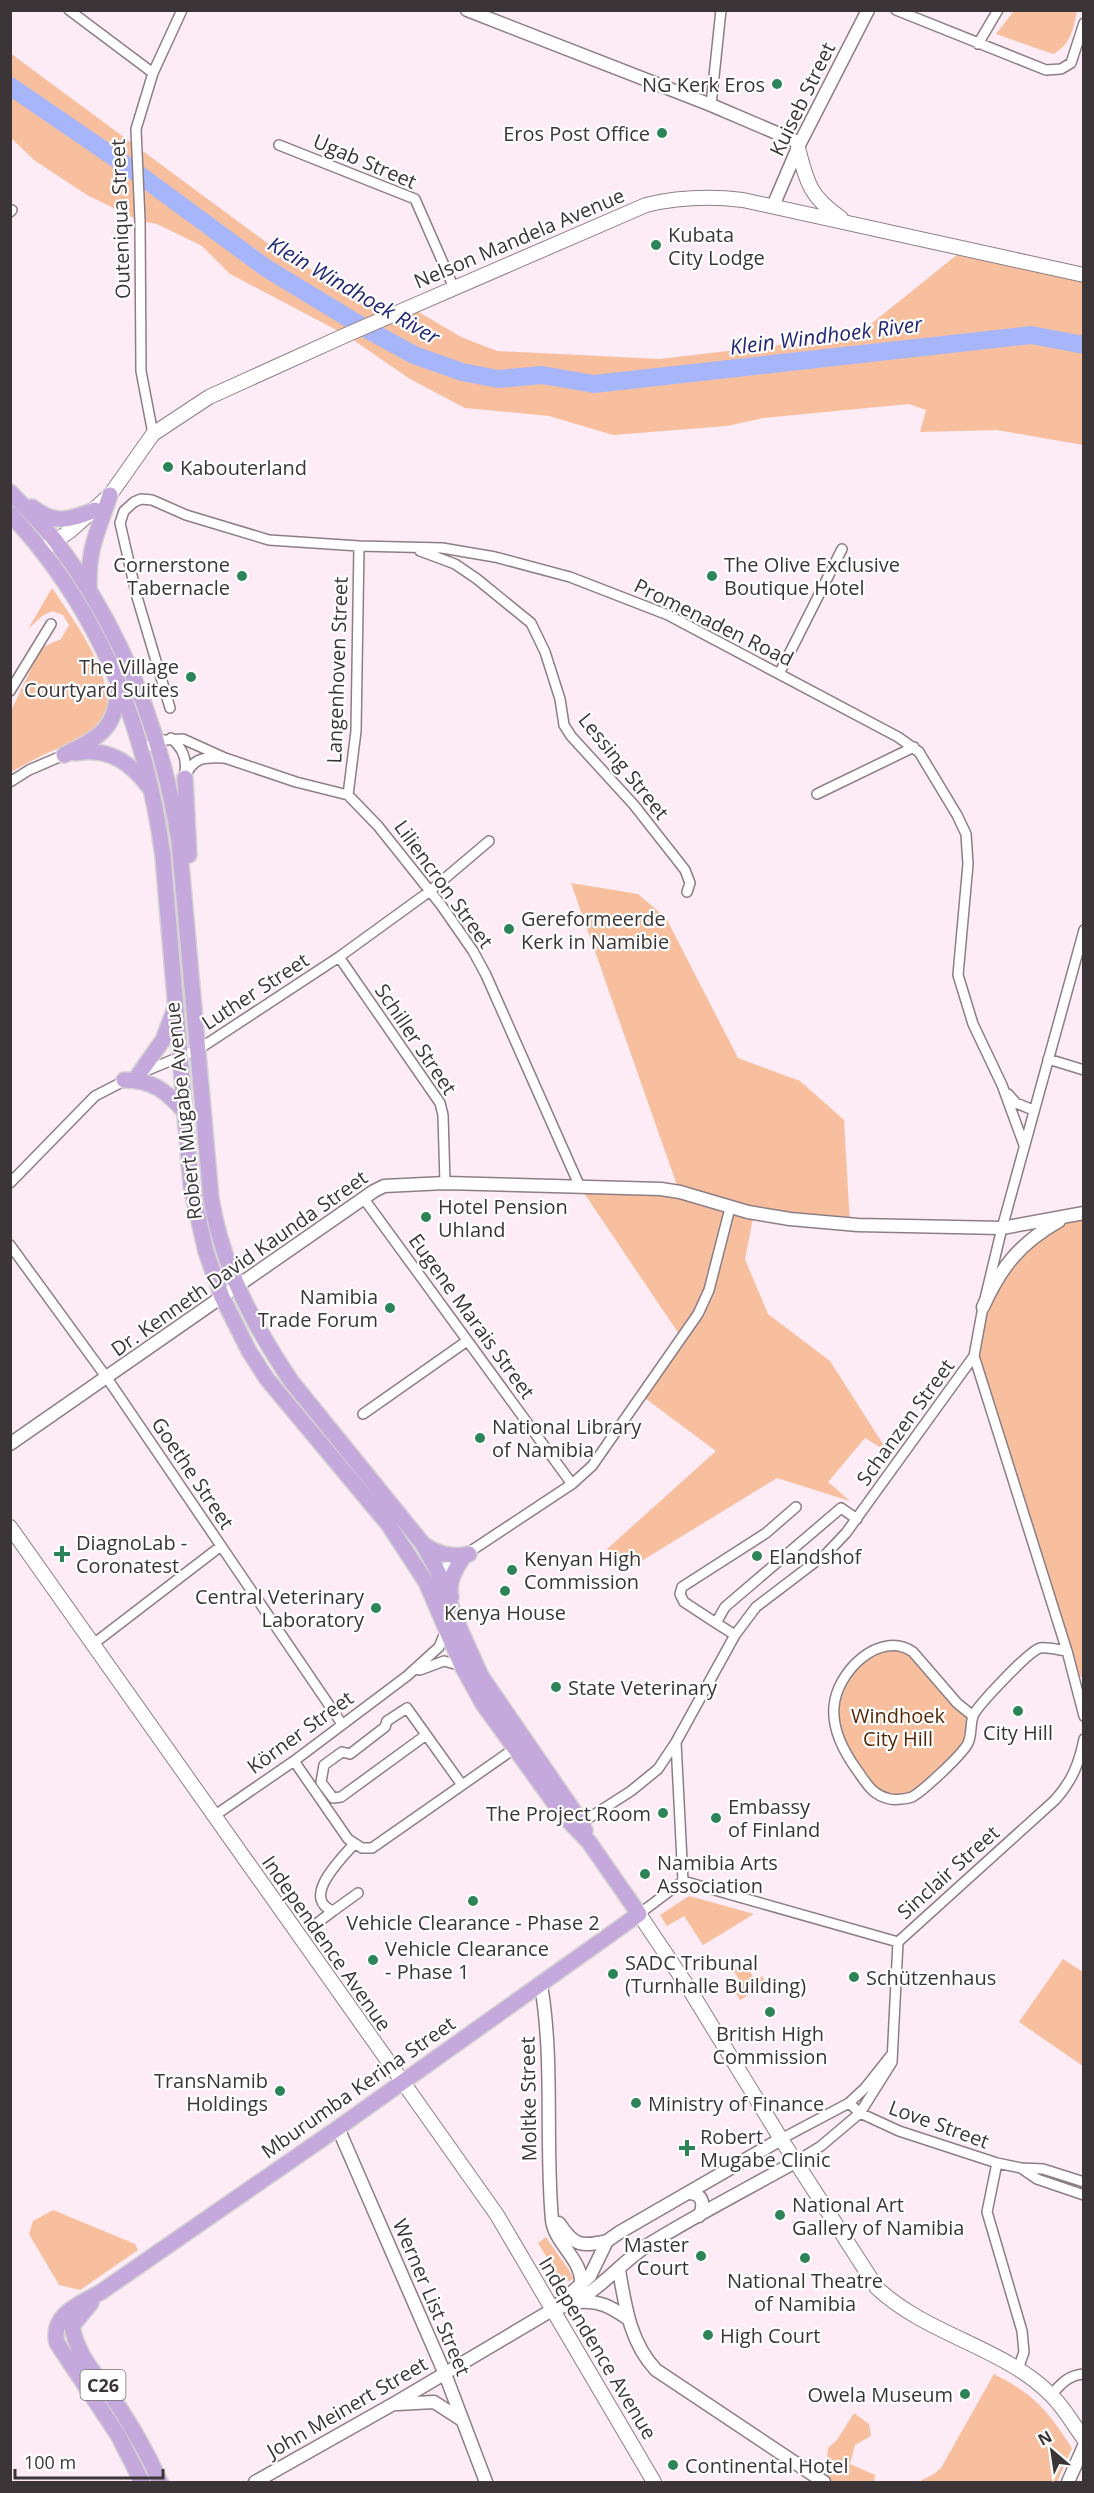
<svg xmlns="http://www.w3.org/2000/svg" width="1094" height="2493" font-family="'Open Sans',sans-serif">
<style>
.green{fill:#f7bf9d}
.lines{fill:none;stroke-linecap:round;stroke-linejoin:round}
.river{stroke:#a7b6fb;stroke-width:18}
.minor-casing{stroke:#8d7e86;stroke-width:12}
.tertiary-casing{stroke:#8d7e86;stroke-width:15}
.secondary-casing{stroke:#8d7e86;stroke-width:16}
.primary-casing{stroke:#d4d3d3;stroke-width:18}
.minor{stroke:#fff;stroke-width:9}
.tertiary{stroke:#fff;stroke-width:12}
.secondary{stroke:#fff;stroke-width:14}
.primary{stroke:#c5a8dc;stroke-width:15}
.poi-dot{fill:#2d8458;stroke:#fff;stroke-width:2}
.labels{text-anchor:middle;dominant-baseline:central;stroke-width:4.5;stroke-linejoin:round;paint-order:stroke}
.shield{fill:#fff;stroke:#767274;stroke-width:1.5}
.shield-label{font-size:18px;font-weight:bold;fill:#3b3538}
.poi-label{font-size:20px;fill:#3b3538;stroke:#fff;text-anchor:start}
.street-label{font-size:20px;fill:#3b3538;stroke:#fff}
.park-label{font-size:20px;fill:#542806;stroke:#fff}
.water-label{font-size:21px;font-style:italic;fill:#222673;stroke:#fff}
</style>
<rect width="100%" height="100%" fill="#fdecf5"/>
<path class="green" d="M1014 11H1077C1073 29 1071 45 1053 54L996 34Z
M10 53 274 248 389 316 410 307 461 337 497 351 660 359 856 336 963 250 1083 275V445L997 430 920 432 926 410 909 404 763 418 727 426 613 435 549 416 465 408 410 379 346 335 230 274 202 246 157 224 140 221 87 195 34 160 11 138Z
M52 588C72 618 130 694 98 728 86 741 67 744 52 751 38 757 24 765 11 772L10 713 41 648 61 639 69 625 63 615 52 611 42 616 28 629Z
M571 883 638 894 666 918 738 1058 800 1081 844 1120 850 1224 754 1213 745 1259 768 1314 830 1361 888 1452 865 1438 828 1482 850 1501 777 1478 625 1571 607 1549 716 1451 642 1396 681 1337 580 1187 679 1191Z
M1083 1213V1677L1073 1676 974 1356 983 1307 1037 1234Z
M905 1647 973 1716 968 1744 911 1798 875 1794 838 1734 839 1687 874 1649Z
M689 1896 754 1914 703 1945 684 1916 667 1926 660 1915Z
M1063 1959 1083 1972V2066L1019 2022Z
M744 1961 755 1980 762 1976 767 1984 740 2000 733 1988 741 1983 732 1968Z
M53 2210 135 2244 138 2250 80 2290 59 2285 29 2234 33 2221Z
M546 2237C551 2246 572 2272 573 2278L570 2281 561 2280 538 2243Z
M994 2374C1036 2396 1046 2409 1072 2448L1057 2482H918L934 2474 941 2468Z
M854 2413 869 2424 871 2436 855 2445 850 2464 875 2475 874 2482H825L828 2448 837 2440Z"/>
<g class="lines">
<path class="river" d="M10 86 137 173 266 268 363 327 414 355 462 372 498 379 542 375 594 384 1031 335 1084 345"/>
<defs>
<path id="minor" d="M69 10 153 73
M896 10 1046 70 1061 69 1071 63 1084 23
M978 44 998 10
M711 105 721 10
M279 145 415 199 454 288
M10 212 12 210
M153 434 141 371 140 221 136 129 153 73 182 10
M420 551 455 564 477 579 531 623 545 652 560 699 564 725 571 736 634 805 685 870 690 883 687 892
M779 674 842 549
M10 691 51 624
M170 708 137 597 120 523 124 511 134 502 141 499 152 500 186 515 269 540 359 546 442 548 495 557 570 577 668 615 898 737 919 752 957 815 966 834 968 864 958 975 973 1024 1002 1085 1024 1145
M171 738C182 748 187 757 185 772
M141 749 164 740 183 739 225 758 296 782 348 795 378 826 441 905 473 951 486 975 580 1187
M185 778C192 758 203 757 223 758
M10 782 29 770 64 755
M817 794 914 747
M348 795 356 731 359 546
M339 957 440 1103 443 1115 445 1183
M1048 1059 1084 1070
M143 1072 199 1049 339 957 430 891 489 841
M1008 1094 1016 1103 1033 1110
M10 1183 95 1096 128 1079
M364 1199 572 1484
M10 1245 107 1378 342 1724
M974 1356 1067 1651 1084 1716
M363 1414 467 1341
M796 1507 766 1533 682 1587 680 1594 684 1602 716 1623 725 1607 841 1508 857 1519
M436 1574 572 1484 592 1466 698 1314 709 1290 730 1208
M716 1623 735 1635
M92 1645 221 1546
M420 1670 444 1661 462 1666
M973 1716 957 1703 913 1652C879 1629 836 1673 834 1707 832 1730 844 1752 857 1770 867 1784 872 1795 890 1799 895 1800 907 1799 912 1797 923 1791 963 1754 968 1743 972 1735 970 1725 973 1716 977 1706 1029 1651 1040 1648 1047 1647 1059 1650 1067 1651
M426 1735 341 1797 333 1798 321 1782 324 1765 342 1752 350 1754 385 1727 387 1721 407 1708 462 1785
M676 1742 683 1881
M294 1761 348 1839 362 1848H372L518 1746
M214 1816 294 1761 407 1676 439 1647 446 1630
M578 1825 631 1791 658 1769 676 1742 735 1635 756 1607 827 1553 846 1533 974 1356 983 1307 1002 1228 1084 930
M354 1844C342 1858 300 1898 333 1911L358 1893
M683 1881 898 1942
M639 1914 683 1881
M316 1924 333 1911
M849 2103 860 2113 899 2131 997 2163 1021 2168 1043 2169 1084 2182
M781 2139 849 2103 865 2088 892 2054
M795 2162 821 2146 860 2113 892 2062 898 1942 1055 1800C1072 1781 1079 1764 1084 1739
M997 2163 987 2212 1022 2331 1024 2352 1018 2369
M1021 2168 1037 2179 1084 2195
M1051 2395C1061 2384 1068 2375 1084 2374"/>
<path id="tertiary" d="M467 10 711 105 800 143
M773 206 800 143 868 10
M983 1307C1001 1267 1020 1243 1059 1221
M10 1444 374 1191 384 1186 445 1183 661 1189 680 1192 748 1212 790 1219 858 1225 1002 1228 1084 1213
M541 1985C554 2061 545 2142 552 2220 555 2245 584 2260 581 2286
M338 2128 445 2374 486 2482
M690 2193C703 2194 705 2205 699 2216
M559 2223C574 2246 581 2247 607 2241
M619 2270C625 2305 630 2343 656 2370L824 2482
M579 2302C599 2300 611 2307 627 2318
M558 2308C597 2297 618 2263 651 2243 698 2214 747 2189 795 2162
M397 2404 434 2402 462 2420
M255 2482 395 2403 552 2310 590 2276 607 2241 620 2232 781 2139
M1068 2482 1084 2446"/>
<path id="secondary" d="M798 148C807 183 810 197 841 218
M42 550 70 531 110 495 153 434 209 397 346 335 646 205C679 197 709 196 743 200L1084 275
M10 1527 497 2215 654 2482
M639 1914 688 1987 781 2139 877 2288C927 2335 1003 2347 1050 2394 1063 2406 1073 2424 1084 2439"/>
<path id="primary" d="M10 492C26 509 44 525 57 543 123 631 162 733 179 841L211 1198C222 1266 253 1324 291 1381L423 1544 438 1572 460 1629 481 1676 582 1823 585 1831
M32 507C55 525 69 520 95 510
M10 514C101 610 146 728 163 857L191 1186 206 1252 222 1297 249 1351 267 1379 388 1524 426 1582 462 1666 483 1704 563 1815 589 1842 639 1914 338 2128 101 2292C80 2304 50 2314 57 2343L118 2435 142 2482
M89 588C88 546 98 532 110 495
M76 753C108 747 130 762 149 787
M64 755C97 738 118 729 117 688
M185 778 189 855
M139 1074 163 1040 174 1011
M124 1080C153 1080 166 1091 184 1111
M423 1544C436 1554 453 1558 469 1554
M451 1597C448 1582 454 1571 462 1559
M91 2303 72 2326C77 2356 96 2374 113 2398 131 2425 147 2452 160 2482"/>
</defs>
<use href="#minor" class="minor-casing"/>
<use href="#tertiary" class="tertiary-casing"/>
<use href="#secondary" class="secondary-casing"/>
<use href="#primary" class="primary-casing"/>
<use href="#minor" class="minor"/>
<use href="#tertiary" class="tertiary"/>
<use href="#secondary" class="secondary"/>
<use href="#primary" class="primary"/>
</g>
<g class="poi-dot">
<circle cx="777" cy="84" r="6"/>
<circle cx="662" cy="133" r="6"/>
<circle cx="656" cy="245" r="6"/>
<circle cx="168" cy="467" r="6"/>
<circle cx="242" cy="576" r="6"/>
<circle cx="712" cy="576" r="6"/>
<circle cx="191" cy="677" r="6"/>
<circle cx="509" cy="929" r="6"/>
<circle cx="426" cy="1217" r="6"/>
<circle cx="390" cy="1308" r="6"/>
<circle cx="480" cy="1438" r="6"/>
<path d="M59 1545h6v6h6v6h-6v6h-6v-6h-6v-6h6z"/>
<circle cx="757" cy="1556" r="6"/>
<circle cx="512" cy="1570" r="6"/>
<circle cx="505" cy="1591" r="6"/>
<circle cx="376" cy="1608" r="6"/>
<circle cx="556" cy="1687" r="6"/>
<circle cx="1018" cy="1711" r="6"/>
<circle cx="663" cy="1813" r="6"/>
<circle cx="716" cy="1818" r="6"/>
<circle cx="645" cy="1874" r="6"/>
<circle cx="473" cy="1901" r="6"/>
<circle cx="373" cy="1960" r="6"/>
<circle cx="613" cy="1974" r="6"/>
<circle cx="854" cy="1977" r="6"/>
<circle cx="770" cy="2012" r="6"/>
<circle cx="280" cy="2091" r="6"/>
<circle cx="636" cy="2103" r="6"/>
<path d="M684 2139h6v6h6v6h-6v6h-6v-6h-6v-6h6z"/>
<circle cx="780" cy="2215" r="6"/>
<circle cx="701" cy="2256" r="6"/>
<circle cx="805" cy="2258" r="6"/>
<circle cx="708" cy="2335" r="6"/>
<circle cx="965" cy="2394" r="6"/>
<circle cx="673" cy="2465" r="6"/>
</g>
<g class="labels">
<rect class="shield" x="80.5" y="2370" width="45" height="30" rx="4.5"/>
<g class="shield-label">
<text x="103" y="2385">C26</text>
</g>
<g class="poi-label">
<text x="765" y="84" text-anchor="end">NG Kerk Eros</text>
<text x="650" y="133" text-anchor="end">Eros Post Office</text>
<text x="668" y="234">Kubata<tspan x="668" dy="23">City Lodge</tspan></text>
<text x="180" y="467">Kabouterland</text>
<text x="230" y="564" text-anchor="end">Cornerstone<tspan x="230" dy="23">Tabernacle</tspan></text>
<text x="724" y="564">The Olive Exclusive<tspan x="724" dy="23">Boutique Hotel</tspan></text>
<text x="179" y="666" text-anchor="end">The Village<tspan x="179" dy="23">Courtyard Suites</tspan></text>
<text x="521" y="918">Gereformeerde<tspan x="521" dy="23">Kerk in Namibie</tspan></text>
<text x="438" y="1206">Hotel Pension<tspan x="438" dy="23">Uhland</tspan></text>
<text x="378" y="1296" text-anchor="end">Namibia<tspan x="378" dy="23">Trade Forum</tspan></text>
<text x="492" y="1426">National Library<tspan x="492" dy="23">of Namibia</tspan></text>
<text x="76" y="1542">DiagnoLab -<tspan x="76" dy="23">Coronatest</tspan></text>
<text x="769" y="1556">Elandshof</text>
<text x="524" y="1558">Kenyan High<tspan x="524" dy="23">Commission</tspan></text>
<text x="364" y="1596" text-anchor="end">Central Veterinary<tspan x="364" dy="23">Laboratory</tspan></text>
<text x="505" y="1612" text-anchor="middle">Kenya House</text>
<text x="568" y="1687">State Veterinary</text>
<text x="1018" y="1732" text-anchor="middle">City Hill</text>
<text x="728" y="1806">Embassy<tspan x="728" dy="23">of Finland</tspan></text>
<text x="651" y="1813" text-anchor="end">The Project Room</text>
<text x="657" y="1862">Namibia Arts<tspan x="657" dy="23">Association</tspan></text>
<text x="473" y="1922" text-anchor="middle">Vehicle Clearance - Phase 2</text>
<text x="385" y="1948">Vehicle Clearance<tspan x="385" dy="23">- Phase 1</tspan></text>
<text x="625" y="1962">SADC Tribunal<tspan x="625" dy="23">(Turnhalle Building)</tspan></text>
<text x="866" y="1977">Schützenhaus</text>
<text x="770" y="2033" text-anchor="middle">British High<tspan x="770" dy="23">Commission</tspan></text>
<text x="268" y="2080" text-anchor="end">TransNamib<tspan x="268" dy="23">Holdings</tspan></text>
<text x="648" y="2103">Ministry of Finance</text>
<text x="700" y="2136">Robert<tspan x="700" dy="23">Mugabe Clinic</tspan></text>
<text x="792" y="2204">National Art<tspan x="792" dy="23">Gallery of Namibia</tspan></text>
<text x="689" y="2244" text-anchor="end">Master<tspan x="689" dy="23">Court</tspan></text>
<text x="805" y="2280" text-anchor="middle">National Theatre<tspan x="805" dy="23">of Namibia</tspan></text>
<text x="720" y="2335">High Court</text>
<text x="953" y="2394" text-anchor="end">Owela Museum</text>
<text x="685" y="2465">Continental Hotel</text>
</g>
<g class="street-label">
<text transform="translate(802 99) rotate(-64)">Kuiseb Street</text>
<text transform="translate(365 161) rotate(23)">Ugab Street</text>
<text transform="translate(120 219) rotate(-92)">Outeniqua Street</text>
<text transform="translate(519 238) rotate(-23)">Nelson Mandela Avenue</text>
<text transform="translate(714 622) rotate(26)">Promenaden Road</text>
<text transform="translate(337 670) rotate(-88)">Langenhoven Street</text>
<text transform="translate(624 766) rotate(51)">Lessing Street</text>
<text transform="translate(444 884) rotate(54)">Liliencron Street</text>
<text transform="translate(255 991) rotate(-33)">Luther Street</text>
<text transform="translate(416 1039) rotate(56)">Schiller Street</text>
<text transform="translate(183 1111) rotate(-96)">Robert Mugabe Avenue</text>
<text transform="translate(239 1263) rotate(-35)">Dr. Kenneth David Kaunda Street</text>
<text transform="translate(472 1316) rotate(54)">Eugene Marais Street</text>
<text transform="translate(905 1422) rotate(-54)">Schanzen Street</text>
<text transform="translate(193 1473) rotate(56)">Goethe Street</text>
<text transform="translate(300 1732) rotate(-36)">Körner Street</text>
<text transform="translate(948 1872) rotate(-42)">Sinclair Street</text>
<text transform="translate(327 1943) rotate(55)">Independence Avenue</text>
<text transform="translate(358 2087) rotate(-35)">Mburumba Kerina Street</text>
<text transform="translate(528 2099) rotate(-91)">Moltke Street</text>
<text transform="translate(939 2124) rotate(20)">Love Street</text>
<text transform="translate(432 2297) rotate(67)">Werner List Street</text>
<text transform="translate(598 2348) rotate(59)">Independence Avenue</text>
<text transform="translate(347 2407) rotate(-30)">John Meinert Street</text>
</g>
<g class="park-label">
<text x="898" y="1715">Windhoek<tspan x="898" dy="23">City Hill</tspan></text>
</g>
<g class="water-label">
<text transform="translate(354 290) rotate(30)">Klein Windhoek River</text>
<text transform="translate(826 335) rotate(-7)">Klein Windhoek River</text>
</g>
</g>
<rect width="1094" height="2493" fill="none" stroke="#3b3538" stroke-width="24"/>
<g transform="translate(1052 2451) rotate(331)" stroke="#ffffff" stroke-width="4.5" paint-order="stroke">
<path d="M0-4.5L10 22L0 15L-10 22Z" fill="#3b3538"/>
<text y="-9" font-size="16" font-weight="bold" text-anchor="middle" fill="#3b3538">N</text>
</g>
<path d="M15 2469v9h148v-9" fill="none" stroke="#3b3538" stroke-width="3"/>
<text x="24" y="2469" font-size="18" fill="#3b3538" stroke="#ffffff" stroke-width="4.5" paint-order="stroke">100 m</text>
</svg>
